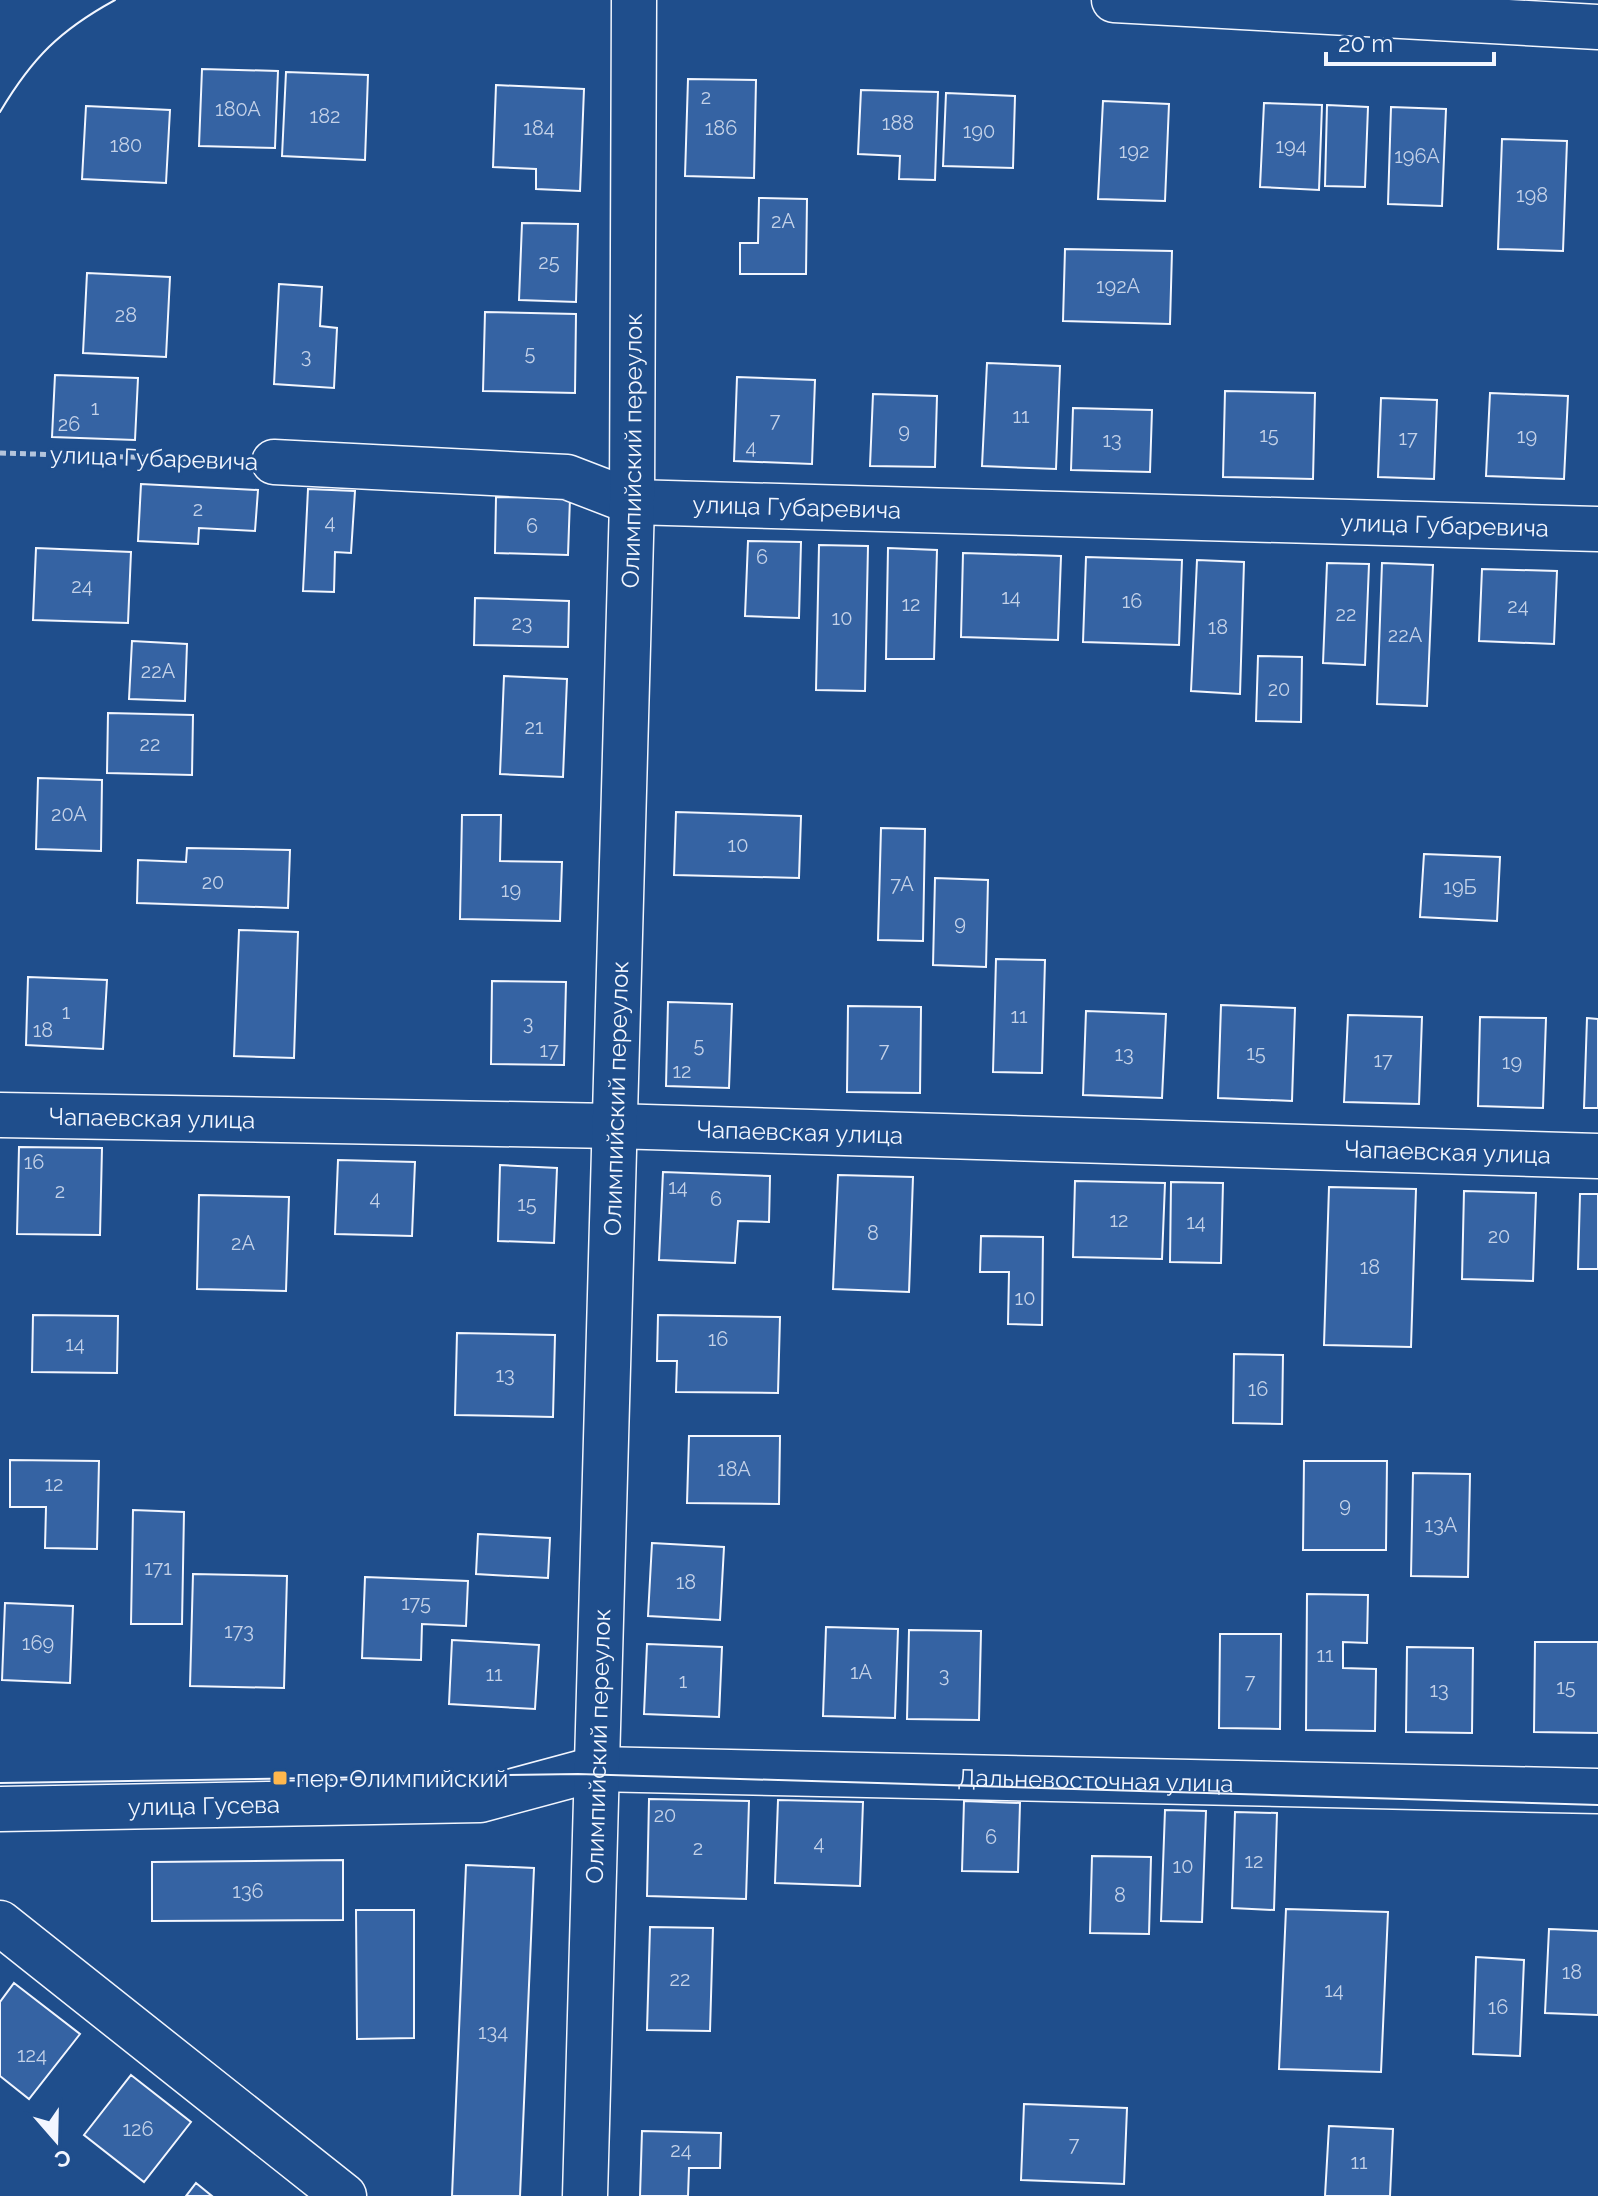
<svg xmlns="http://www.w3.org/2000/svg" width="1598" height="2196" font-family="Raleway,sans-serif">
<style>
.building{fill:#3563a3;stroke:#f2f6ff;stroke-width:2}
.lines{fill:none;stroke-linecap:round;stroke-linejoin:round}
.minor-casing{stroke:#f2f6ff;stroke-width:47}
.tertiary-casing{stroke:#f2f6ff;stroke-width:47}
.secondary-casing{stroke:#f2f6ff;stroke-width:47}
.path{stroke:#b3c4dc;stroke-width:5;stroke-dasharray:6 4;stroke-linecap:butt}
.minor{stroke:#1f4e8c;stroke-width:44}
.tertiary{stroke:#1f4e8c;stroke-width:44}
.secondary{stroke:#1f4e8c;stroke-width:44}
.tram{stroke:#f2f6ff;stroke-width:2}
.poi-dot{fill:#ffb74d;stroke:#1f4e8c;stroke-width:3}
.labels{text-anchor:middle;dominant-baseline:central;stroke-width:6;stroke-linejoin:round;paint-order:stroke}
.number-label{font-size:20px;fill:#c3d1e8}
.street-label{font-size:24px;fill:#f2f6ff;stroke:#1f4e8c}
.poi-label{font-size:24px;fill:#f2f6ff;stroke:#1f4e8c;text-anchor:start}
</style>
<rect width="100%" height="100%" fill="#1f4e8c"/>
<path class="building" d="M202 69 278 71 275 148 199 146Z
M286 72 368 75 365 160 282 156Z
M688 79 756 80 754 178 685 176Z
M496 85 584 89 580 191 536 189V169L493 167Z
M861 90 938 92 935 180 899 179 900 156 858 154Z
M946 93 1015 96 1013 168 943 166Z
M1103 101 1169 104 1165 201 1098 199Z
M1264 103 1322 105 1319 190 1260 187Z
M1327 105 1368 107 1365 187 1325 186Z
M86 106 170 110 166 183 82 179Z
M1391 107 1446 109 1442 206 1388 204Z
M1502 139 1567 141 1563 251 1498 249Z
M759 198 807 199 806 274H740V243H758Z
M522 223 578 224 576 302 519 300Z
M1065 249 1172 251 1170 324 1063 321Z
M87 273 170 277 166 357 83 353Z
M279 284 322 287 320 326 337 328 334 388 274 384Z
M485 312 576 314 575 393 483 391Z
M987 363 1060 366 1056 469 982 466Z
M55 375 138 378 135 440 52 437Z
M737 377 815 380 812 464 734 461Z
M1225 391 1315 393 1313 479 1223 477Z
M1490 393 1568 396 1564 479 1486 476Z
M873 394 937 396 935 467 870 466Z
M1381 398 1437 400 1434 479 1378 477Z
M1073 408 1152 410 1150 472 1071 470Z
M141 484 258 490 255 531 199 528 198 544 138 541Z
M308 489 355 491 351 553 335 552 334 592 303 591Z
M496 497 570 498 568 555 495 553Z
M748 541 801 542 799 618 745 616Z
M819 545 868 546 865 691 816 690Z
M36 548 131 552 128 623 33 620Z
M888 548 937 550 934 659H886Z
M963 553 1061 556 1058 640 961 637Z
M1086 557 1182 560 1179 645 1083 642Z
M1197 560 1244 562 1240 694 1191 691Z
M1327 563 1369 564 1365 665 1323 663Z
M1382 563 1433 565 1427 706 1377 704Z
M1482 569 1557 571 1554 644 1479 641Z
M475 598 569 601 568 647 474 645Z
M132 641 187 644 185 701 129 699Z
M1258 656 1302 657 1301 722 1256 721Z
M504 676 567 679 563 777 500 774Z
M108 713 193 715 192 775 107 773Z
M38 778 102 780 101 851 36 849Z
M676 812 801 816 799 878 674 875Z
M462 815H501L500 861 562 862 560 921 460 919Z
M881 828 925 829 923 941 878 940Z
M187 848 290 850 288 908 137 903 138 860 186 862Z
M1424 854 1500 857 1497 921 1420 917Z
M935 878 988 880 986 967 933 965Z
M239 930 298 932 294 1058 234 1056Z
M996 959 1045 960 1042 1073 993 1072Z
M28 977 107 980 103 1049 26 1045Z
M492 981 566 982 564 1065 491 1064Z
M668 1002 732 1004 729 1088 666 1086Z
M1221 1005 1295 1008 1292 1101 1218 1098Z
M848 1006 921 1007 920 1093 847 1092Z
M1086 1011 1166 1014 1162 1098 1083 1095Z
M1348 1015 1422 1017 1419 1104 1344 1102Z
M1480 1017 1546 1018 1543 1108 1478 1106Z
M1587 1018 1598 1019V1108H1584Z
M19 1147 102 1148 100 1235 17 1234Z
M338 1160 415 1162 412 1236 335 1234Z
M500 1165 557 1168 554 1243 498 1241Z
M663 1172 770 1176 769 1222 738 1221 735 1263 659 1260Z
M838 1175 913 1177 909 1292 833 1289Z
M1075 1181 1165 1183 1162 1259 1073 1257Z
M1171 1182 1223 1183 1221 1263 1170 1262Z
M1329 1187 1416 1189 1411 1347 1324 1345Z
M1464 1191 1536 1193 1533 1281 1462 1279Z
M1580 1194H1598V1269H1578Z
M199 1195 289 1197 286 1291 197 1289Z
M981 1236 1043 1237 1042 1325 1008 1324 1009 1272H980Z
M33 1315 118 1316 117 1373 32 1372Z
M658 1315 780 1317 778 1393 676 1392 677 1361H657Z
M457 1333 555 1335 553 1417 455 1415Z
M1234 1354 1283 1355 1282 1424 1233 1423Z
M689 1436H780L779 1504 687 1503Z
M10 1460 99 1461 97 1549 45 1548 46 1507H10Z
M1304 1461H1387L1386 1550H1303Z
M1413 1473 1470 1474 1468 1577 1411 1576Z
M133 1510 184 1512 182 1624H131Z
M478 1534 550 1538 548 1578 476 1574Z
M652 1543 724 1547 720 1620 648 1616Z
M193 1574 287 1576 284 1688 190 1686Z
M365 1577 468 1581 466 1626 422 1624 421 1660 362 1658Z
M1307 1594 1368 1595 1367 1643 1343 1642V1668L1376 1669 1375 1731 1306 1730Z
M5 1603 73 1606 70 1683 2 1680Z
M826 1627 898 1629 895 1718 823 1716Z
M909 1630 981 1631 979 1720 907 1719Z
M1220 1634H1281L1280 1729 1219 1728Z
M452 1640 539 1645 535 1709 449 1704Z
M1535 1642H1598V1733L1534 1732Z
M647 1644 722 1647 719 1717 644 1714Z
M1407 1647 1473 1648 1472 1733 1406 1732Z
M649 1799 749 1801 746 1899 647 1896Z
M778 1800 863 1802 860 1886 775 1883Z
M964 1801 1020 1803 1018 1872 962 1871Z
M1165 1810 1206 1811 1202 1922 1161 1921Z
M1235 1812 1277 1813 1274 1910 1232 1908Z
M1092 1856 1151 1857 1149 1934 1090 1933Z
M343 1860V1920L152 1921V1862Z
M466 1865 534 1868 520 2196H452Z
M1286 1909 1388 1912 1381 2072 1279 2069Z
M356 1910H414V2038L357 2039Z
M650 1927 713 1928 710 2031 647 2030Z
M1549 1929 1598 1931V2015L1545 2013Z
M1476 1957 1524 1960 1520 2056 1473 2054Z
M14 1983 80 2034 29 2099 0 2076V2002Z
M131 2075 191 2122 144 2182 84 2135Z
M1024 2104 1127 2108 1124 2184 1021 2180Z
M1329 2126 1393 2129 1390 2196H1325Z
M642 2131 721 2133 720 2168H689L688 2196H640Z
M196 2183 212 2196H186Z"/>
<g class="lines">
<defs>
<g id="minor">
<path id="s1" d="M274 462 567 477 632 502 1598 529"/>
<path id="s2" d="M0 1115 613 1126 1598 1156"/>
<path id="s3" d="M0 1809 480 1800 595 1769 1598 1791"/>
<path id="s4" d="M585 2196 632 502 634 0"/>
</g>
<path id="tertiary" d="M0 1923 344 2196"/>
<path id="secondary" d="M1114 0 1598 27"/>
</defs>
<use href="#minor" class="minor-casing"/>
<use href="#tertiary" class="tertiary-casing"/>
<use href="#secondary" class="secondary-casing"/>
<path class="path" d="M0 453 225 460"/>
<use href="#minor" class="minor"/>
<use href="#tertiary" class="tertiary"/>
<use href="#secondary" class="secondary"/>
<path class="tram" d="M0 112C32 58 60 30 115 0
M0 1783 578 1774 1598 1805"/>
</g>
<rect class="poi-dot" x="272" y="1770" width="16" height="16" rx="4"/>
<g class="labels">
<g class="number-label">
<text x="706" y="97">2</text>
<text x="238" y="109">180А</text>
<text x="325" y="116">182</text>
<text x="898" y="123">188</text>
<text x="539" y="128">184</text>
<text x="721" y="128">186</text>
<text x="979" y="131">190</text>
<text x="126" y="145">180</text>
<text x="1291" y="146">194</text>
<text x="1134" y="151">192</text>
<text x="1417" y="156">196А</text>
<text x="1532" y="195">198</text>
<text x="783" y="221">2А</text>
<text x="549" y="262">25</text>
<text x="1118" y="286">192А</text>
<text x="126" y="315">28</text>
<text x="530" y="353">5</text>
<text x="306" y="356">3</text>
<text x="95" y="408">1</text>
<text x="1021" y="416">11</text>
<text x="775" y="420">7</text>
<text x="69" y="424">26</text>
<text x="904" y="431">9</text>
<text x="1269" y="435">15</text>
<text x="1527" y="436">19</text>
<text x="1408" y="438">17</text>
<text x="1112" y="440">13</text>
<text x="751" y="447">4</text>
<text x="198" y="509">2</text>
<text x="330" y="522">4</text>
<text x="532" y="526">6</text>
<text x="762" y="557">6</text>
<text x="82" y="586">24</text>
<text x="1011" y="597">14</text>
<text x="1132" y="601">16</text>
<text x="911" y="604">12</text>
<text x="1518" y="606">24</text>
<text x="1346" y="614">22</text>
<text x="842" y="618">10</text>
<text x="522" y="623">23</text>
<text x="1218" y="627">18</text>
<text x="1405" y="635">22А</text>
<text x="158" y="671">22А</text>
<text x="1279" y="689">20</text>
<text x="534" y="727">21</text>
<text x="150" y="744">22</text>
<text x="69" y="814">20А</text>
<text x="738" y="845">10</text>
<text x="213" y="882">20</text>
<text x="902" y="884">7А</text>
<text x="1460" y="887">19Б</text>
<text x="511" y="890">19</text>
<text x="960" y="923">9</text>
<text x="66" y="1012">1</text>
<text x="1019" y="1016">11</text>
<text x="528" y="1023">3</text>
<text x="43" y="1030">18</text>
<text x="699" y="1045">5</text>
<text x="549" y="1050">17</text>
<text x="884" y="1050">7</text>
<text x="1256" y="1053">15</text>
<text x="1124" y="1054">13</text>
<text x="1383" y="1060">17</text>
<text x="1512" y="1062">19</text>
<text x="682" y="1071">12</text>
<text x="34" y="1162">16</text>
<text x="678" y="1187">14</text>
<text x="60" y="1191">2</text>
<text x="375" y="1198">4</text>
<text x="716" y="1199">6</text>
<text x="527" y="1204">15</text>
<text x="1119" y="1220">12</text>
<text x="1196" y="1222">14</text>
<text x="873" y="1233">8</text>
<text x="1499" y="1236">20</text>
<text x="243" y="1243">2А</text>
<text x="1370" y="1267">18</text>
<text x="1025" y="1298">10</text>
<text x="718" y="1339">16</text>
<text x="75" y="1344">14</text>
<text x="505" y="1375">13</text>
<text x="1258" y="1389">16</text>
<text x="734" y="1469">18А</text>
<text x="54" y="1484">12</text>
<text x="1345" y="1505">9</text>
<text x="1441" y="1525">13А</text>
<text x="158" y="1568">171</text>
<text x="686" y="1582">18</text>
<text x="416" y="1603">175</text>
<text x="239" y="1631">173</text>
<text x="38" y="1643">169</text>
<text x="1325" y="1655">11</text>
<text x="861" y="1672">1А</text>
<text x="494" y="1674">11</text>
<text x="944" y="1675">3</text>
<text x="683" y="1681">1</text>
<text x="1250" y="1681">7</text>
<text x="1566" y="1687">15</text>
<text x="1439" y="1690">13</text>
<text x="665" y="1815">20</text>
<text x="991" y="1837">6</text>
<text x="819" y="1843">4</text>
<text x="698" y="1848">2</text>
<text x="1254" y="1861">12</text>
<text x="1183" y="1866">10</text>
<text x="248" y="1891">136</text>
<text x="1120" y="1895">8</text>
<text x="1572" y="1972">18</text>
<text x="680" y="1979">22</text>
<text x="1334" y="1990">14</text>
<text x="1498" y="2007">16</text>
<text x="493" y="2032">134</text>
<text x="32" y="2055">124</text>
<text x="138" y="2129">126</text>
<text x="1074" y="2144">7</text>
<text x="681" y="2150">24</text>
<text x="1359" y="2162">11</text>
</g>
<g class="street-label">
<text stroke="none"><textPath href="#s4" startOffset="1746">Олимпийский переулок</textPath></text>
<text transform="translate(154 458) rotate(2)">улица Губаревича</text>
<text stroke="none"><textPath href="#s1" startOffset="528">улица Губаревича</textPath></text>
<text stroke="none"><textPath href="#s1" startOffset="1176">улица Губаревича</textPath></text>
<text stroke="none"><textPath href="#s4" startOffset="1098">Олимпийский переулок</textPath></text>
<text stroke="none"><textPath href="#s2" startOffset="152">Чапаевская улица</textPath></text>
<text stroke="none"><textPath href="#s2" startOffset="800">Чапаевская улица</textPath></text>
<text stroke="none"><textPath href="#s2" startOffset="1448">Чапаевская улица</textPath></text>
<text stroke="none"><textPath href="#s4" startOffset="450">Олимпийский переулок</textPath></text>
<text stroke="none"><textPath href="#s3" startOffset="1100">Дальневосточная улица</textPath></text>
<text stroke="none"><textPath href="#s3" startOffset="204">улица Гусева</textPath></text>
</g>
<g class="poi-label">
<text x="296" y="1778">пер. Олимпийский</text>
</g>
</g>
<g transform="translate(56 2140) rotate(160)" stroke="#1f4e8c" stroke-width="6" paint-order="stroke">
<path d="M0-6L14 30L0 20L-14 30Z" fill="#f2f6ff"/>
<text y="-12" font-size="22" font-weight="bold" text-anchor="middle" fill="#f2f6ff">С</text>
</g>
<path d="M1326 52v12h168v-12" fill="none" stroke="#f2f6ff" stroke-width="4"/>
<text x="1338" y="52" font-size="24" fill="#f2f6ff" stroke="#1f4e8c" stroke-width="6" paint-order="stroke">20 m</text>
</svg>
